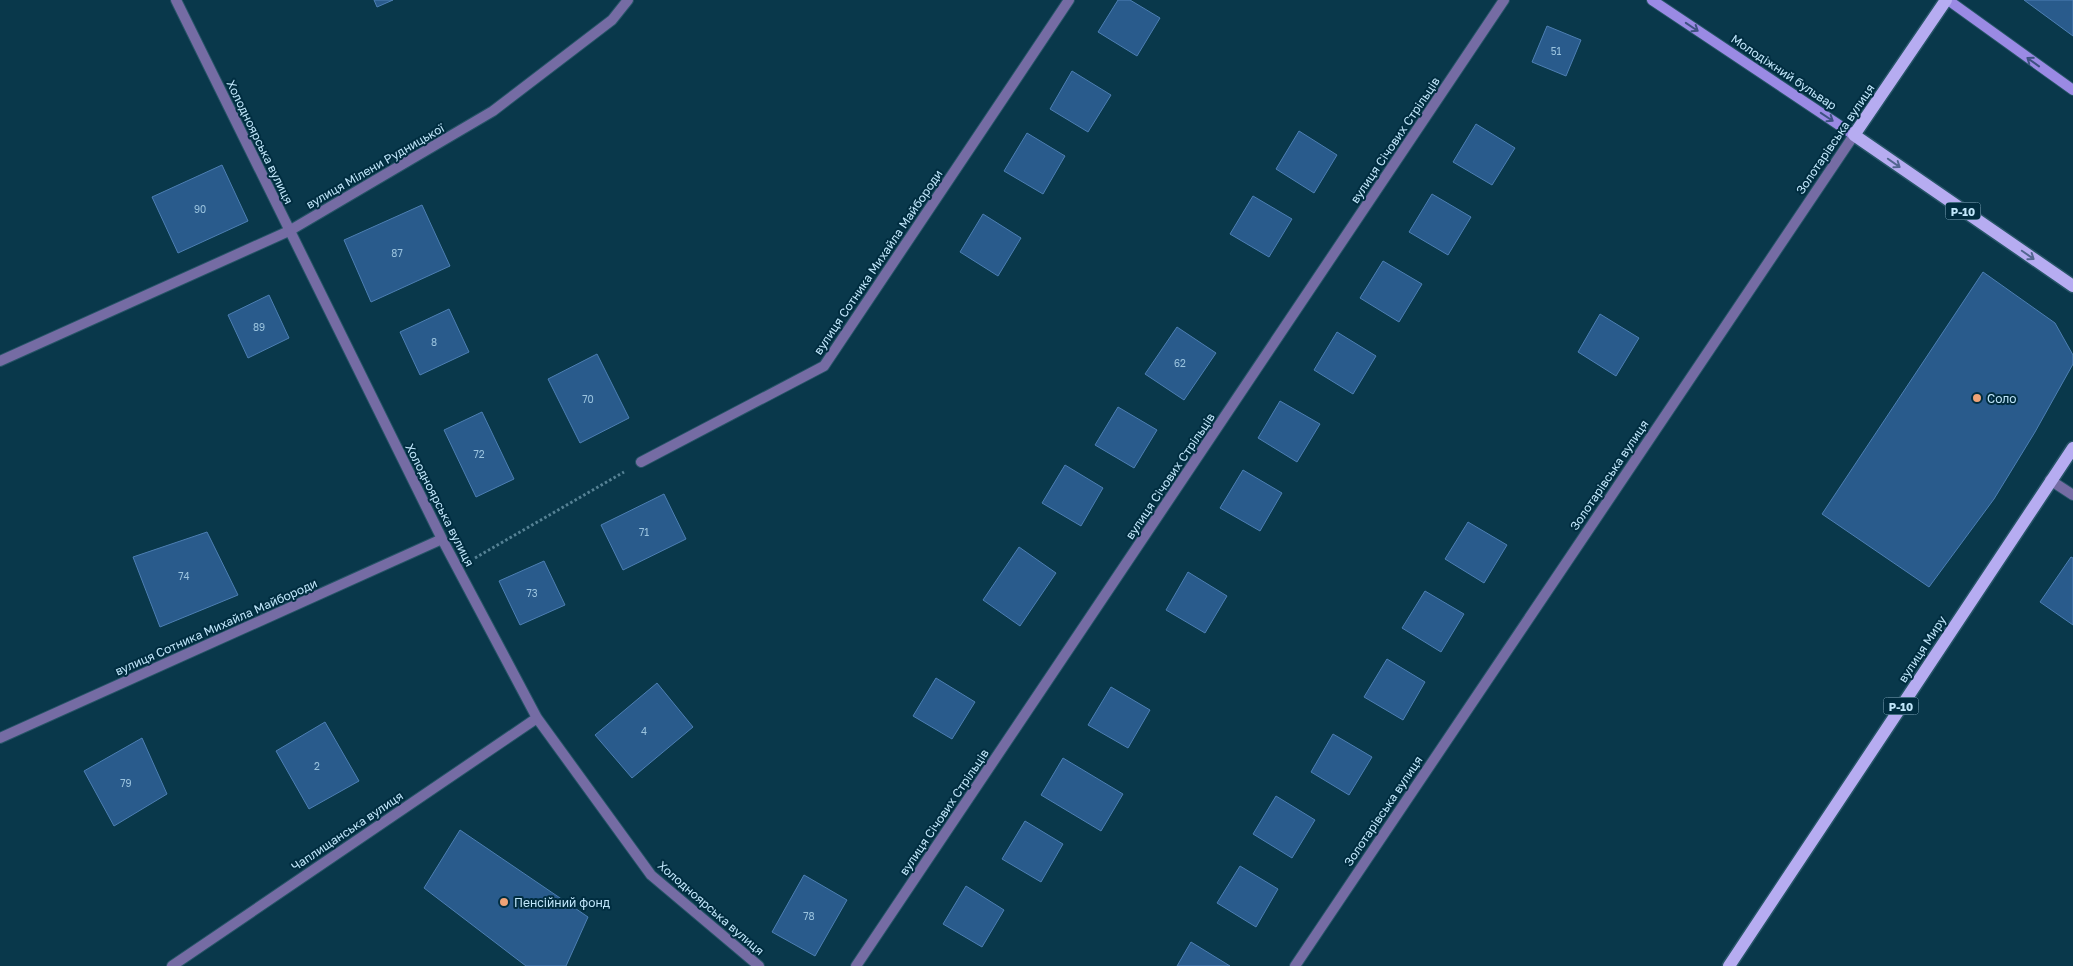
<svg xmlns="http://www.w3.org/2000/svg" width="2073" height="966" font-family="'Golos Text',sans-serif">
<style>
.building{fill:#295b8c;stroke:#4d7fb3}
.lines{fill:none;stroke-linecap:round;stroke-linejoin:round}
.minor-casing{stroke:#265467;stroke-width:12}
.secondary-casing{stroke:#265467;stroke-width:12}
.primary-casing{stroke:#265467;stroke-width:15}
.path{stroke:#568295;stroke-width:3;stroke-dasharray:2.5 2.5;stroke-linecap:butt}
.minor{stroke:#756ca4;stroke-width:10}
.secondary{stroke:#9a8ae4;stroke-width:10}
.primary{stroke:#b6acf1;stroke-width:12}
.oneway{stroke:#3e5282}
.oneway2{stroke:#526690}
.poi-dot{fill:#efa377;stroke:#002d40;stroke-width:2}
.labels{text-anchor:middle;dominant-baseline:central;stroke-width:4;stroke-linejoin:round;paint-order:stroke}
.number-label{font-size:10px;fill:#9bc4df}
.shield{fill:#002d40;stroke:#87afc3;stroke-width:1}
.shield-label{font-size:11px;font-weight:bold;fill:#c1e7fb}
.street-label{font-size:12px;fill:#c1e7fb;stroke:#002d40}
.poi-label{font-size:12px;fill:#c1e7fb;stroke:#002d40;text-anchor:start}
</style>
<rect width="100%" height="100%" fill="#09384b"/>
<path class="building" d="M374 0H393L377 7Z
M1118 0H1130L1160 18 1137 56 1098 32Z
M2024 0H2073V36Z
M1547 26 1581 40 1566 76 1532 62Z
M1072 71 1111 95 1088 132 1050 109Z
M1476 124 1515 148 1492 185 1453 162Z
M1299 131 1337 155 1314 193 1276 169Z
M1027 133 1065 156 1043 194 1004 171Z
M222 165 248 221 178 253 152 197Z
M1432 194 1471 217 1448 255 1409 232Z
M1253 196 1292 219 1269 257 1230 234Z
M422 205 450 266 371 302 344 240Z
M983 214 1021 238 998 276 960 252Z
M1383 261 1422 284 1399 322 1360 298Z
M1983 272 2055 323 2073 355V364L2035 432 1994 499 1929 587 1822 514Z
M269 295 289 338 248 358 228 315Z
M449 309 469 352 420 375 400 332Z
M1600 314 1639 338 1616 376 1578 352Z
M1177 327 1216 353 1184 400 1145 374Z
M1337 332 1376 356 1353 394 1314 370Z
M597 354 629 418 580 443 548 379Z
M1280 401 1320 424 1297 462 1258 438Z
M1118 407 1157 430 1134 468 1095 445Z
M482 412 514 479 476 497 444 430Z
M1065 465 1103 488 1081 526 1042 503Z
M1243 470 1282 493 1260 531 1220 508Z
M664 494 686 539 623 570 601 525Z
M1468 522 1507 545 1484 583 1445 559Z
M207 532 238 595 160 627 133 557Z
M1019 547 1056 573 1020 626 983 600Z
M2071 557 2073 558V625L2040 602Z
M544 561 565 605 520 625 499 581Z
M1188 572 1227 596 1205 633 1166 610Z
M1425 591 1464 614 1441 652 1402 628Z
M1387 659 1425 682 1403 720 1364 697Z
M936 678 975 702 952 739 913 716Z
M657 683 693 727 632 778 595 735Z
M1111 687 1150 710 1128 748 1088 725Z
M325 722 359 781 309 809 276 751Z
M1333 734 1372 757 1349 795 1311 772Z
M142 738 167 794 114 826 84 771Z
M1063 758 1123 794 1101 831 1041 795Z
M1276 796 1315 820 1292 858 1253 834Z
M1025 821 1063 844 1041 882 1002 859Z
M460 830 588 917 566 966H526L424 888Z
M1240 866 1278 889 1256 927 1217 903Z
M804 875 847 900 815 956 772 932Z
M966 886 1004 910 982 947 943 924Z
M1191 942 1230 966H1177Z"/>
<g class="lines">
<defs>
<path id="minor" d="M176 0 442 539 537 718 651 875 759 966
M0 361 289 231 493 111 612 20 628 0
M641 462 824 366 1069 0
M2050 480 2073 495
M0 738 442 539
M172 966 537 718
M856 966 1504 0
M1295 966 1854 135"/>
<path id="secondary" d="M1652 0 1854 135
M1948 0 2073 90"/>
<path id="primary" d="M1946 0 1854 135 2073 286
M1729 966 2073 448"/>
</defs>
<use href="#minor" class="minor-casing"/>
<use href="#secondary" class="secondary-casing"/>
<use href="#primary" class="primary-casing"/>
<path class="path" d="M475 558 624 472"/>
<use href="#minor" class="minor"/>
<use href="#secondary" class="secondary"/>
<use href="#primary" class="primary"/>
</g>
<defs><path id="oneway-shaft" d="M-6 0H5M1.5-3L5.5 0L1.5 3" fill="none" stroke-width="1.6" stroke-linecap="round" stroke-linejoin="round" transform="scale(1.25)"/></defs>
<g class="oneway">
<use href="#oneway-shaft" transform="translate(1692 27) rotate(34)"/>
<use href="#oneway-shaft" transform="translate(2033 62) rotate(-144)"/>
<use href="#oneway-shaft" transform="translate(1827 117) rotate(34)"/>
</g>
<g class="oneway2">
<use href="#oneway-shaft" transform="translate(1894 163) rotate(35)"/>
<use href="#oneway-shaft" transform="translate(2028 255) rotate(35)"/>
</g>
<g class="poi-dot">
<circle cx="1977" cy="398" r="5"/>
<circle cx="504" cy="902" r="5"/>
</g>
<g class="labels">
<g class="number-label">
<text x="1556" y="51">51</text>
<text x="200" y="209">90</text>
<text x="397" y="253">87</text>
<text x="259" y="327">89</text>
<text x="434" y="342">8</text>
<text x="1180" y="363">62</text>
<text x="588" y="399">70</text>
<text x="479" y="454">72</text>
<text x="644" y="532">71</text>
<text x="184" y="576">74</text>
<text x="532" y="593">73</text>
<text x="644" y="731">4</text>
<text x="317" y="766">2</text>
<text x="126" y="783">79</text>
<text x="809" y="916">78</text>
</g>
<g class="shield">
<rect x="1945.5" y="202.5" width="35" height="17" rx="4"/>
<rect x="1883.5" y="697.5" width="35" height="17" rx="4"/>
</g>
<g class="shield-label">
<text x="1963" y="211">Р-10</text>
<text x="1901" y="706">Р-10</text>
</g>
<g class="street-label">
<text transform="translate(1784 72) rotate(34)">Молодіжний бульвар</text>
<text transform="translate(1835 139) rotate(-56)">Золотарівська вулиця</text>
<text transform="translate(1395 140) rotate(-56)">вулиця Січових Стрільців</text>
<text transform="translate(260 142) rotate(64)">Холодноярська вулиця</text>
<text transform="translate(375 166) rotate(-30)">вулиця Мілени Рудницької</text>
<text transform="translate(878 262) rotate(-56)">вулиця Сотника Михайла Майбороди</text>
<text transform="translate(1609 475) rotate(-56)">Золотарівська вулиця</text>
<text transform="translate(1170 476) rotate(-56)">вулиця Січових Стрільців</text>
<text transform="translate(440 505) rotate(63)">Холодноярська вулиця</text>
<text transform="translate(216 627) rotate(-24)">вулиця Сотника Михайла Майбороди</text>
<text transform="translate(1922 649) rotate(-57)">вулиця Миру</text>
<text transform="translate(1383 811) rotate(-56)">Золотарівська вулиця</text>
<text transform="translate(944 812) rotate(-56)">вулиця Січових Стрільців</text>
<text transform="translate(347 831) rotate(-34)">Чаплищанська вулиця</text>
<text transform="translate(711 908) rotate(41)">Холодноярська вулиця</text>
</g>
<g class="poi-label">
<text x="1987" y="398">Соло</text>
<text x="514" y="902">Пенсійний фонд</text>
</g>
</g>
</svg>
